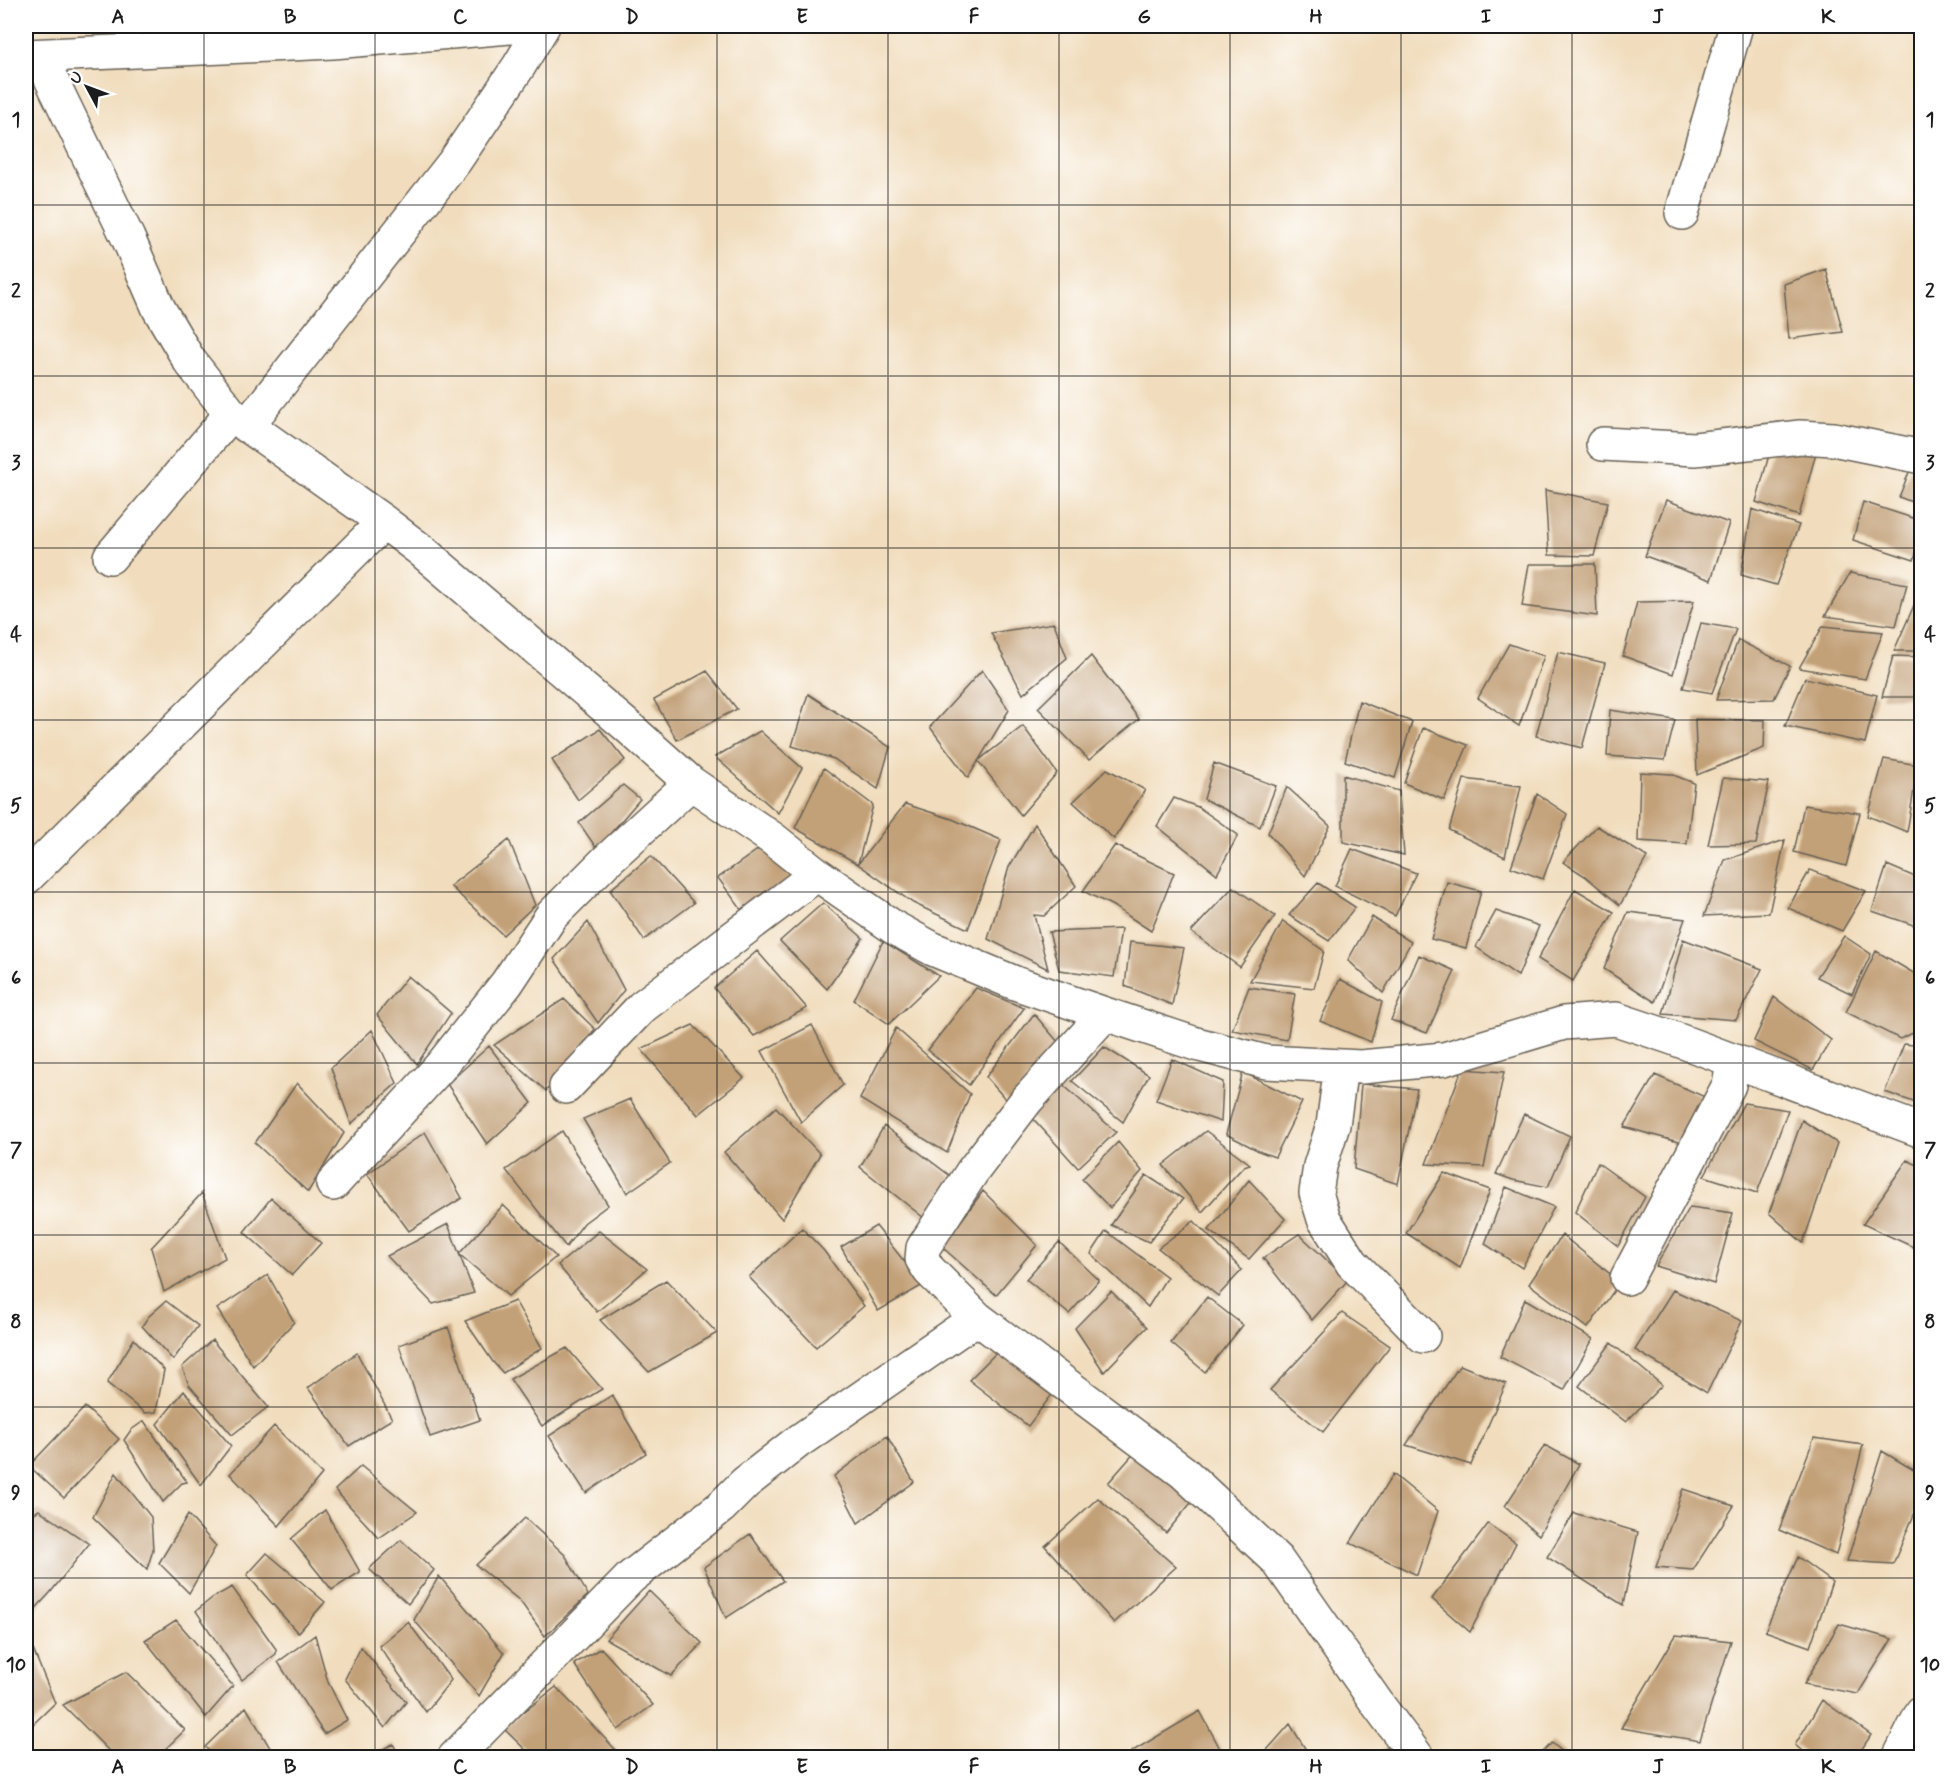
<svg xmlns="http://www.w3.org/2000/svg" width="1947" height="1783" font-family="Mynerve,sans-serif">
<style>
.building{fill:#c2a078}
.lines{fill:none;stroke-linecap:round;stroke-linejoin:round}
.street-casing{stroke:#676054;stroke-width:36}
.street{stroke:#fff;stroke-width:33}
.grid{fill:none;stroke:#1c1c1c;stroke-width:1.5;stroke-opacity:0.55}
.neatline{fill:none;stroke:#1c1c1c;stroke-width:2}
.grid-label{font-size:20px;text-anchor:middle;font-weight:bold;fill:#1c1c1c}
</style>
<rect width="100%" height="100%" fill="#fff"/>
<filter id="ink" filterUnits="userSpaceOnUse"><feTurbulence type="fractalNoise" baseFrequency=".0167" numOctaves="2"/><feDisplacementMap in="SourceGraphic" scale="12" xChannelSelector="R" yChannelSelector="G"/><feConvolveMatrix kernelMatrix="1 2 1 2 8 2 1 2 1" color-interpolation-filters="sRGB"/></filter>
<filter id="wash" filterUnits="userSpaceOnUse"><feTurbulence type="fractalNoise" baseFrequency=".008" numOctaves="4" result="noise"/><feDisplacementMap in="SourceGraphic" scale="24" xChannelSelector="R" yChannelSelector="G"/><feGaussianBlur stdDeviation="1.35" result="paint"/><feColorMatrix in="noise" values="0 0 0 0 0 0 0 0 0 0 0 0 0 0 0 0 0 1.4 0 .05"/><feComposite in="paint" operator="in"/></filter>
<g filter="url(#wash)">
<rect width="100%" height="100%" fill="#f1ddbd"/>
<g id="blocks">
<path class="building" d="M1826 269 1843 332 1789 339 1784 284Z
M1772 444 1817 449 1799 516 1756 502Z
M1914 460 1922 463V506L1899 497Z
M1545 490 1608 502 1594 556 1549 555Z
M1666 500 1729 523 1711 580 1645 556Z
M1863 502 1922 521V536L1914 560 1853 540Z
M1752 509 1799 525 1776 585 1741 575Z
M1529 564H1595L1597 616 1522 606Z
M1850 573 1907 584 1896 626 1825 616Z
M1922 587V651H1894Z
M1694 601 1673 674 1623 656 1637 602Z
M1054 623 1067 658 1023 694 991 633Z
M1701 623 1736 629 1712 693 1683 688Z
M1823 626 1883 632 1865 679 1799 668Z
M1738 640 1790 666 1774 699 1716 700Z
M1509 644 1544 656 1519 726 1478 698Z
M1558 652 1605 663 1582 748 1536 736Z
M1091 656 1139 719 1089 760 1038 708Z
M1893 656 1922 657V697H1882Z
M982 670 1009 710 968 778 930 727Z
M707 671 737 709 677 740 654 700Z
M1805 678 1877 695 1865 743 1785 726Z
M808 694 890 747 878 789 834 759 792 746Z
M1359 701 1412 722 1395 778 1345 761Z
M1610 710 1675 720 1665 760 1607 756Z
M1695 719 1765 720 1764 748 1697 775Z
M1023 726 1057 773 1021 815 978 761Z
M1423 728 1468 745 1444 800 1404 783Z
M600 729 625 760 578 800 552 760Z
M760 731 802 768 778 813 715 757Z
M1884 759 1918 765 1907 832 1868 816Z
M1214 763 1276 786 1260 827 1204 799Z
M824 768 873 805 858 864 795 828Z
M1107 769 1145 790 1114 839 1073 802Z
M1640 772 1671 774 1694 783 1687 844 1638 841Z
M1343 775 1399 791 1404 855 1343 842Z
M1723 778 1769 782 1756 844 1708 845Z
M1464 779 1521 786 1505 857 1449 830Z
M623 785 640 799 597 849 579 823Z
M1287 787 1330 826 1305 876 1268 833Z
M1537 794 1567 814 1543 879 1511 867Z
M1174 798 1198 807 1238 835 1217 874 1157 826Z
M905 804 952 819 1001 840 968 929 913 903 858 864Z
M1804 805 1860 813 1846 866 1794 852Z
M1035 824 1076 886 1044 916 1034 915 1048 969 988 939 1009 867Z
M1597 826 1647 857 1620 905 1585 876 1563 862Z
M509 840 535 905 503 935 450 886Z
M1785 840 1769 913 1704 916 1725 860Z
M766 844 796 881 747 917 718 878Z
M1115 845 1174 873 1151 931 1113 906 1083 891Z
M1352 849 1416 873 1395 916 1335 886Z
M651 856 694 903 644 940 610 890Z
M1887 865 1922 880V928L1872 911Z
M1810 870 1866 891 1842 931 1788 908Z
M1447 882 1481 891 1466 948 1431 939Z
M1318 883 1355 907 1329 941 1289 915Z
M1233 887 1275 916 1240 967 1191 932Z
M1575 889 1614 912 1573 981 1538 959Z
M823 903 863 938 827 989 780 941Z
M1496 911 1539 926 1518 976 1476 947Z
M1628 912 1685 919 1655 1002 1604 969Z
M1372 917 1411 942 1383 993 1348 960Z
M1283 921 1324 951 1314 988 1250 981Z
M588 922 624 990 598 1023 554 959Z
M1121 929 1114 977 1059 970 1049 932Z
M1844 936 1871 954 1852 994 1817 977Z
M1683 939 1762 969 1736 1020 1663 1014Z
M883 941 939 976 889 1024 854 1000Z
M1130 942 1184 948 1172 1005 1125 986Z
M757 951 807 1008 754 1036 714 988Z
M1876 951 1922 978V1012L1913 1033 1900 1039 1846 1012Z
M1419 955 1455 971 1427 1033 1391 1020Z
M408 976 451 1013 417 1064 377 1015Z
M1340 979 1382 1002 1371 1042 1320 1021Z
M1249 987 1295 994 1287 1040 1232 1030Z
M976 988 1024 1008 969 1085 928 1050Z
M1774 997 1831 1040 1813 1070 1754 1041Z
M564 999 595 1029 546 1091 494 1045Z
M1034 1014 1059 1043 1009 1103 986 1077Z
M693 1025 744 1078 698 1115 641 1049Z
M812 1025 843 1085 801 1122 762 1051Z
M896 1028 970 1094 947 1153 860 1099Z
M372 1030 397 1083 351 1124 331 1068Z
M1904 1044 1922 1046V1105L1885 1092Z
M489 1046 532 1103 487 1144 447 1084Z
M1104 1047 1149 1075 1123 1122 1072 1081Z
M1172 1059 1223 1082 1221 1122 1156 1100Z
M1462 1069 1504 1072 1484 1167 1426 1164Z
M1243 1072 1302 1102 1275 1157 1261 1152 1226 1134Z
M1655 1075 1705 1097 1682 1143 1624 1127Z
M297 1083 344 1133 308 1192 255 1143Z
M1061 1083 1116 1132 1078 1168 1028 1113Z
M1361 1084 1417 1089 1398 1184 1354 1169Z
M630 1099 670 1163 627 1193 583 1119Z
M1744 1103 1788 1110 1757 1193 1704 1176Z
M776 1107 820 1154 782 1219 724 1152Z
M1524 1114 1570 1136 1548 1187 1513 1180 1496 1174Z
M1802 1120 1837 1143 1803 1243 1769 1213Z
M884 1126 953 1178 924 1218 860 1167Z
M562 1131 608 1205 584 1223 566 1247 506 1170Z
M1206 1131 1250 1164 1244 1166 1202 1212 1163 1165Z
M425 1132 462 1198 409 1231 367 1174Z
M1118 1142 1142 1171 1110 1208 1082 1179Z
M1907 1160 1922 1167V1251L1863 1224Z
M1598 1163 1645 1197 1618 1246 1575 1212Z
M1444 1173 1490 1190 1460 1268 1406 1233Z
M1146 1175 1183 1199 1149 1242 1111 1225Z
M1249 1180 1285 1219 1249 1259 1209 1230Z
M1506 1187 1554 1207 1522 1268 1485 1244Z
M983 1191 1037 1245 996 1295 942 1247Z
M202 1193 225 1258 164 1292 151 1248Z
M271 1198 321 1243 292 1275 244 1232Z
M503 1205 556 1257 508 1296 459 1254Z
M1690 1207 1733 1213 1714 1284 1656 1266Z
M1194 1221 1242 1270 1218 1296 1158 1248Z
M448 1224 474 1293 433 1304 387 1256Z
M876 1226 923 1285 878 1311 841 1247Z
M802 1228 824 1251 864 1306 816 1347 749 1277Z
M599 1231 647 1269 597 1312 558 1265Z
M1106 1231 1167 1277 1148 1307 1091 1254Z
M1299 1234 1348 1280 1312 1320 1263 1258Z
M1562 1235 1620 1282 1588 1328 1529 1284Z
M1059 1242 1099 1280 1069 1314 1026 1279Z
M268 1275 294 1322 253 1366 217 1309Z
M666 1280 717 1333 649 1372 600 1320Z
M1673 1290 1742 1321 1707 1393 1635 1350Z
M1111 1291 1147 1327 1104 1372 1075 1328Z
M1207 1297 1243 1325 1205 1372 1171 1343Z
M1525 1299 1593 1339 1564 1390 1500 1357Z
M166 1301 198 1326 173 1360 142 1326 148 1317Z
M515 1301 542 1348 503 1373 493 1362 465 1321Z
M1342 1313 1390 1346 1323 1432 1270 1390Z
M448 1327 480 1420 430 1437 399 1345Z
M134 1339 164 1370 156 1412 145 1413 107 1383Z
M212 1340 268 1407 232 1435 189 1385 182 1367Z
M1611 1343 1662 1385 1626 1422 1579 1386Z
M1003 1346 1057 1388 1028 1426 969 1380Z
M567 1348 602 1389 542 1426 510 1379Z
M357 1353 392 1419 349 1446 308 1388Z
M1460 1365 1506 1384 1471 1465 1406 1445Z
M184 1391 231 1446 201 1485 157 1424Z
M612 1395 646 1453 586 1493 549 1436Z
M85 1407 119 1439 64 1498 29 1466Z
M144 1421 187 1482 182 1483 163 1502 124 1440 131 1430Z
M274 1426 322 1474 279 1526 230 1474Z
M887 1436 914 1482 858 1523 834 1476Z
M1814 1438 1863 1445 1836 1555 1779 1530Z
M1545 1445 1579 1464 1539 1535 1505 1506Z
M1137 1450 1195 1498 1166 1533 1108 1483Z
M1882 1451 1922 1475V1496L1893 1564 1847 1561Z
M361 1466 417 1512 379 1538 335 1490Z
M116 1473 151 1517 153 1550 147 1569 93 1517Z
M1393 1474 1438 1511 1417 1575 1350 1543Z
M1683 1489 1734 1506 1693 1570 1656 1567Z
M1098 1498 1176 1567 1114 1623 1045 1546Z
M39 1510 89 1544 50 1593 26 1619V1519Z
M325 1510 360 1572 332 1590 291 1539Z
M1574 1513 1638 1532 1623 1605 1547 1557Z
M188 1515 216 1546 189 1593 159 1563Z
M525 1518 565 1555 588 1595 545 1636 520 1601 476 1565Z
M1488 1524 1516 1543 1470 1632 1432 1599Z
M750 1534 783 1581 726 1618 704 1567Z
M401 1540 434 1570 408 1604 369 1569Z
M267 1553 325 1602 298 1633 247 1575Z
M1798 1557 1832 1582 1810 1647 1765 1631Z
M439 1576 504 1653 479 1696 414 1620Z
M232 1587 276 1649V1654L242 1680 196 1611 212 1598Z
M649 1591 702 1643 671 1676 606 1639Z
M176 1620 233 1686 206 1717 145 1640Z
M408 1622 451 1680 426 1712 379 1646Z
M1839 1624 1892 1639 1858 1694 1804 1684Z
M315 1635 328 1682 347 1720 324 1734 278 1662Z
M1676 1635 1731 1641 1700 1741 1621 1728Z
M30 1642 55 1703 26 1731V1644Z
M361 1647 406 1702 385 1728 345 1679Z
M601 1648 653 1705 618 1730 574 1664Z
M126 1672 185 1730 156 1758H116L63 1705Z
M556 1687 615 1749 601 1758H534L503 1728Z
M1822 1700 1871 1735 1856 1758H1811L1795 1745Z
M246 1707 276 1758H216L205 1747Z
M1200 1711 1225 1758H1135L1131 1752Z
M1290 1724 1311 1758H1260Z
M1395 1740 1405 1758H1373Z
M1552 1743 1570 1758H1537Z
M393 1744 401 1758H365Z
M1697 1751 1707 1758H1693Z"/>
</g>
</g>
<g filter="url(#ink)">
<use href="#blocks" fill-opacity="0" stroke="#676054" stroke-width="1.5"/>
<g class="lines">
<defs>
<path id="street" d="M26 56 333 42 523 26
M40 56 128 238 159 309 189 360 231 414 384 522 422 551 627 726 691 783 773 839 817 874 893 927 933 949 1015 983 1105 1014 1196 1044 1266 1062 1361 1067 1444 1059 1564 1023 1616 1019 1670 1037 1922 1131
M1682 213 1736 26
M247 426 455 161 519 66 543 26
M1603 444 1695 449 1800 437 1833 439 1922 457
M110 557 231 414
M26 878 384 522
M1105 1014 1026 1101 972 1172 923 1248 922 1259 929 1270 977 1318 1183 1472 1277 1560 1379 1706 1418 1758
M1341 1066 1333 1125 1320 1166 1316 1193 1324 1219 1352 1263 1423 1336
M566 1087 642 1007 817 874
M333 1184 440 1067 507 983 552 915 606 861 691 783
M1627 1278 1729 1085 1733 1062
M454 1758 631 1577 721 1507 745 1483 796 1443 977 1318
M1899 1758 1922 1712"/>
</defs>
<use href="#street" class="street-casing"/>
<use href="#street" class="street"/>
</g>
</g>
<path class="grid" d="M204 26V1758M375 26V1758M546 26V1758M717 26V1758M888 26V1758M1059 26V1758M1230 26V1758M1401 26V1758M1572 26V1758M1743 26V1758M26 205H1922M26 376H1922M26 548H1922M26 720H1922M26 892H1922M26 1063H1922M26 1235H1922M26 1407H1922M26 1578H1922"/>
<rect width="1947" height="1783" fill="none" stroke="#fff" stroke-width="66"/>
<g transform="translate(87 87) rotate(311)" stroke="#ffffff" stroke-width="4.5" paint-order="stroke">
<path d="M0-4.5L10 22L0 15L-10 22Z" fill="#1c1c1c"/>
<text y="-9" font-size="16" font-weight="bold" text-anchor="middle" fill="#1c1c1c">U</text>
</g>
<rect x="33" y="33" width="1881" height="1717" class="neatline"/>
<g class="grid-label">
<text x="118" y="23">A</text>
<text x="290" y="23">B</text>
<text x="460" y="23">C</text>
<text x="632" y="23">D</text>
<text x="802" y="23">E</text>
<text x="974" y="23">F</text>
<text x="1144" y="23">G</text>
<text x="1316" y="23">H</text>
<text x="1486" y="23">I</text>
<text x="1658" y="23">J</text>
<text x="1828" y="23">K</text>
<text x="16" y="126">1</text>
<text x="1930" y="126">1</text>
<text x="16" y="297">2</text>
<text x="1930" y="297">2</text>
<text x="16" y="469">3</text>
<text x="1930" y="469">3</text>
<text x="16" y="641">4</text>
<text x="1930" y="641">4</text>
<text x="16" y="812">5</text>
<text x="1930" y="812">5</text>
<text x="16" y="984">6</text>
<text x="1930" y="984">6</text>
<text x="16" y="1156">7</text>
<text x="1930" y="1156">7</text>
<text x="16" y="1328">8</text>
<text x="1930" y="1328">8</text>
<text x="16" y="1499">9</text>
<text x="1930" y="1499">9</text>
<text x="16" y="1671">10</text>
<text x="1930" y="1671">10</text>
<text x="118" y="1773">A</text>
<text x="290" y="1773">B</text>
<text x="460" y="1773">C</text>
<text x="632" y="1773">D</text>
<text x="802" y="1773">E</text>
<text x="974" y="1773">F</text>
<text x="1144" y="1773">G</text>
<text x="1316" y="1773">H</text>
<text x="1486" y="1773">I</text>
<text x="1658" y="1773">J</text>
<text x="1828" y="1773">K</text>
</g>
</svg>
